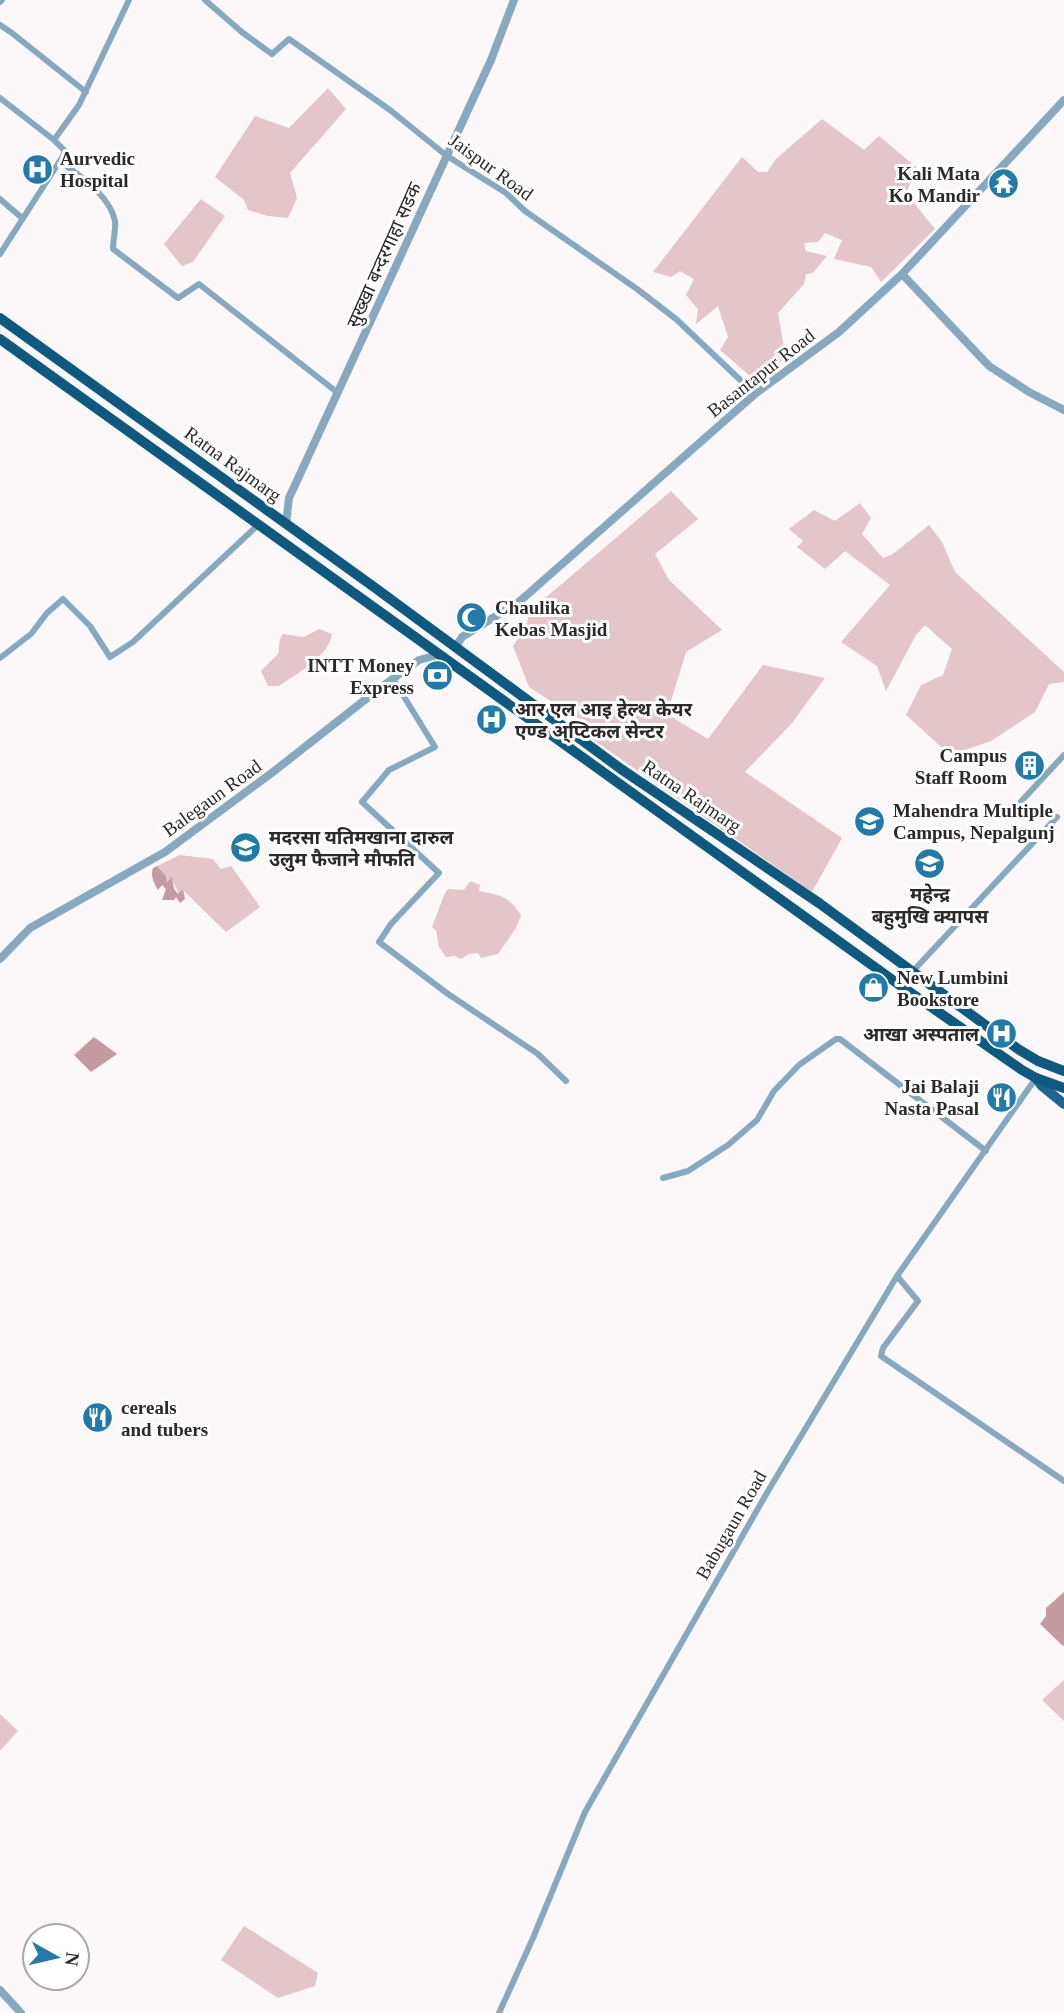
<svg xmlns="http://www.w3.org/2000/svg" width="1064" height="2013" font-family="'Times New Roman','Noto Sans Devanagari',serif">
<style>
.green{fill:#e3c5ca}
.water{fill:#c49ba1}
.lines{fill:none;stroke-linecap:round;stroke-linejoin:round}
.minor{stroke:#87a9c0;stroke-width:6}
.tertiary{stroke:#87a9c0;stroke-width:8}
.primary{stroke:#1d668d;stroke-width:10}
.trunk{stroke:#0e5a7e;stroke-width:10}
.labels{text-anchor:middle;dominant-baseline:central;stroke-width:6;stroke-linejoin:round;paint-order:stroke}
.poi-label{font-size:19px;font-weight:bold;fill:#2b2929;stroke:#fff;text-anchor:start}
.street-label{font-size:19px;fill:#2b2929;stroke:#fff}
</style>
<rect width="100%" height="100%" fill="#fcf7f8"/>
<path class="green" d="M328 88 346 109 290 173 297 198 288 218 268 216 248 210 244 200 215 177 255 116 289 128Z
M822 119 864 150 879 136 917 168 906 193 935 229 881 282 871 267 834 259 842 240 825 233 818 242 804 243 806 251 827 256 813 273 806 274 804 284 778 313 786 359 750 376 720 350 728 337 718 306 696 324 698 309 686 295 694 279 680 271 671 277 653 272 742 157 758 172H767L776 159Z
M201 199 225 216 193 262 182 266 164 244Z
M671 491 698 519 655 554 669 580 722 630 686 652 667 714 708 739 763 665 825 678 792 723 745 772 842 838 812 892 582 732 566 711 529 687 513 646 526 627 530 611Z
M860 503 871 518 862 534 883 558 893 554 929 525 942 542 955 572 1064 672V682L1049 684 1035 712 991 741 950 755 906 715 921 685 943 675 952 649 925 625 916 635 886 691 877 666 841 642 890 585 845 551 825 569 797 547 803 541 789 529 814 510 835 521Z
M319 629 332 634C328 658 297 673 279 686H268L261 671 278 654 280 639 283 634 304 637Z
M180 855 213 859 221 869 231 866 260 907 226 932 183 890 179 894 171 878 167 882 166 876 157 866Z
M470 881 480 885 479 891C500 895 509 896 521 915L516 928 498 954 481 958 478 953 469 954 461 959 455 956 446 957 439 947 436 930 432 927 445 893 448 889 464 890Z
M1064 1680V1721L1042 1700Z
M0 1714 18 1731 0 1751Z
M244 1926 318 1973 315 1986 278 1998 221 1960Z"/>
<path class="water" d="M157 866 166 876 167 882 172 877 174 889 178 894 183 889 185 899 180 903 176 897 174 900H162L166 889 162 885 158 890C154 883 150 876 153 868Z
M94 1037 117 1054 91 1072 74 1055Z
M1064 1592V1645L1063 1646 1040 1624 1046 1616V1608Z"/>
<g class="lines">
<path class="minor" d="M205 0 243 33 272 54 289 39 390 110 447 156 506 193 525 211 637 289 676 319 755 394
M0 2 2 0
M0 25 12 33 86 92
M0 98 54 140
M60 161C80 177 109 194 115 221 116 229 113 240 113 249L178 298 199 284 338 393
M0 199 22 218
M0 254 63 156 65 151 54 140 79 105 129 0
M0 658 31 634 47 613 63 599 90 626 110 657 133 642 258 525
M393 679 435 747 389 770 362 802 439 873 391 924 379 942 448 994 538 1054 566 1081
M1016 807 1064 755
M916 972 914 970 1057 817
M663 1178 688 1171 728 1145 757 1120 774 1091 799 1065 836 1039H840L986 1151
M897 1276 918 1301 883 1348 881 1356 1064 1481
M499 2013 533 1938 585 1812 768 1491 897 1276 1036 1078"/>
<path class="tertiary" d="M902 274 989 366 1029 392 1064 410
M286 524 289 498 491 60 514 0
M456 646 462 637 520 601 755 394 839 332 902 274 1064 100
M0 959 30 928 165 852 273 772 380 688 419 660 438 655
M0 1990 21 2013"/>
<path class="primary" d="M1036 1078 1042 1086 1064 1104"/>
<path class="trunk" d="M0 318 374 587 621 769 819 903 1018 1049 1038 1061 1064 1071
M0 339 901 986 1022 1070 1036 1078 1064 1088"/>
</g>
<defs>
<symbol id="hospital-disc" viewBox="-11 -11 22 22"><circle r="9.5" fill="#227aa9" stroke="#fff"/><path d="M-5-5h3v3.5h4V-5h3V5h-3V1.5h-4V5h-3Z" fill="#fff"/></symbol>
<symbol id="temple-disc" viewBox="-11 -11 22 22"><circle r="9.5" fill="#227aa9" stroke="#fff"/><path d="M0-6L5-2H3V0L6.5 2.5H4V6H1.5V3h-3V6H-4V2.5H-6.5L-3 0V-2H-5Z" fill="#fff"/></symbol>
<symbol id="mosque-disc" viewBox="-11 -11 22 22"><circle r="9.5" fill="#227aa9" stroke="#fff"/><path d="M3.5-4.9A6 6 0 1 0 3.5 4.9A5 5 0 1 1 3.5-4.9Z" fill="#fff"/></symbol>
<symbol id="bank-disc" viewBox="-11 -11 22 22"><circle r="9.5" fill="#227aa9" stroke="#fff"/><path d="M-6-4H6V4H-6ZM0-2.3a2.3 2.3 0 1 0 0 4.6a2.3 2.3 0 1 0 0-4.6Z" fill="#fff"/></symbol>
<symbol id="building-disc" viewBox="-11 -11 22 22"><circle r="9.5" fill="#227aa9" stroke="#fff"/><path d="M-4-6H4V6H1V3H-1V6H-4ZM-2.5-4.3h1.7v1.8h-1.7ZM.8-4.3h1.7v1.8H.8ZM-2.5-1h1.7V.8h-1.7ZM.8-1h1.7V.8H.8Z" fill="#fff"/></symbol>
<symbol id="university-disc" viewBox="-11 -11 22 22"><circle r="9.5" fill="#227aa9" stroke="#fff"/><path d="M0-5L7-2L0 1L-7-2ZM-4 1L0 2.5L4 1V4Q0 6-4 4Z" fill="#fff"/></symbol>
<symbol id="school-disc" viewBox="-11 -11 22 22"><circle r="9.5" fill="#227aa9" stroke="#fff"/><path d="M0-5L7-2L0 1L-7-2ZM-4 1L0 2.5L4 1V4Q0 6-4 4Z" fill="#fff"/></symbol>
<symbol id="shop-disc" viewBox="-11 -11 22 22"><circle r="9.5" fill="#227aa9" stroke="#fff"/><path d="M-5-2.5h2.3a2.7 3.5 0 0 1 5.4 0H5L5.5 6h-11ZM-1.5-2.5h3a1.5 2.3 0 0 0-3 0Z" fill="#fff"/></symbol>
<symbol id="restaurant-disc" viewBox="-11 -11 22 22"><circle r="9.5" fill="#227aa9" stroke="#fff"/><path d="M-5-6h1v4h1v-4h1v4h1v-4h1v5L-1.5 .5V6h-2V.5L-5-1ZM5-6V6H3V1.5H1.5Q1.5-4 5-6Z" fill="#fff"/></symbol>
</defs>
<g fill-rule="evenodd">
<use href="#hospital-disc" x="20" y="152" width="35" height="35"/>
<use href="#temple-disc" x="986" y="166" width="35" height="35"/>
<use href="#mosque-disc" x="454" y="600" width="35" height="35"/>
<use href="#bank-disc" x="420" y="658" width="35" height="35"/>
<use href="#hospital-disc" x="474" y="702" width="35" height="35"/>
<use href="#building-disc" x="1012" y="748" width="35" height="35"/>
<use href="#university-disc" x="852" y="804" width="35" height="35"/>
<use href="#school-disc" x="228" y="830" width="35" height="35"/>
<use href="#university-disc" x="912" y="846" width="35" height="35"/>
<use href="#shop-disc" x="856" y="970" width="35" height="35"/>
<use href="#hospital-disc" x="984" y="1016" width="35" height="35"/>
<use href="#restaurant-disc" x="984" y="1080" width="35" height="35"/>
<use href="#restaurant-disc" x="80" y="1400" width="35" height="35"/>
</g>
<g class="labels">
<g class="poi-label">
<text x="60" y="158">Aurvedic<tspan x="60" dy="22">Hospital</tspan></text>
<text x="980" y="173" text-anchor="end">Kali Mata<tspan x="980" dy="22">Ko Mandir</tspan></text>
<text x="495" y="607">Chaulika<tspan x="495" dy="22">Kebas Masjid</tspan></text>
<text x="414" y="665" text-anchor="end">INTT Money<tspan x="414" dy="22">Express</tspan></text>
<text x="515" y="709">आर एल आइ हेल्थ केयर<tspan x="515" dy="22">एण्ड अ्प्टिकल सेन्टर</tspan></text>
<text x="1007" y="755" text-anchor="end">Campus<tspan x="1007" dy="22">Staff Room</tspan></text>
<text x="893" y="810">Mahendra Multiple<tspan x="893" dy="22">Campus, Nepalgunj</tspan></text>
<text x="269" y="837">मदरसा यतिमखाना दारुल<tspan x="269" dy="22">उलुम फैजाने माैफति</tspan></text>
<text x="930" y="894" text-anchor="middle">महेन्द्र<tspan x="930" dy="22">बहुमुखि क्यापस</tspan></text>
<text x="897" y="977">New Lumbini<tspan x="897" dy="22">Bookstore</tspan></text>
<text x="979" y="1034" text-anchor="end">आखा अस्पताल</text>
<text x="979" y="1086" text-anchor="end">Jai Balaji<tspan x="979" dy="22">Nasta Pasal</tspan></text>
<text x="121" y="1407">cereals<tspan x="121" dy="22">and tubers</tspan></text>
</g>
<g class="street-label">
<text transform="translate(491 167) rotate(36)">Jaispur Road</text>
<text transform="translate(384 255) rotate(-66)">सुख्खा बन्दरगाहा सडक</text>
<text transform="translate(761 373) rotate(-38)">Basantapur Road</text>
<text transform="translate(233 464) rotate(36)">Ratna Rajmarg</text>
<text transform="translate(692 796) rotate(34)">Ratna Rajmarg</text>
<text transform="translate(212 798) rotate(-36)">Balegaun Road</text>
<text transform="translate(731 1525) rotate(-60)">Babugaun Road</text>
</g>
</g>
<g transform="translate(56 1957) rotate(98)"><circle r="33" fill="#ffffff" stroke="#aaa9a9" stroke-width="2"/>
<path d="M0-5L12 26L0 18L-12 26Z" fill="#227aa9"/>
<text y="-10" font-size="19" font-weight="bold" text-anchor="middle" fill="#2b2929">N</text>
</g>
</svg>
